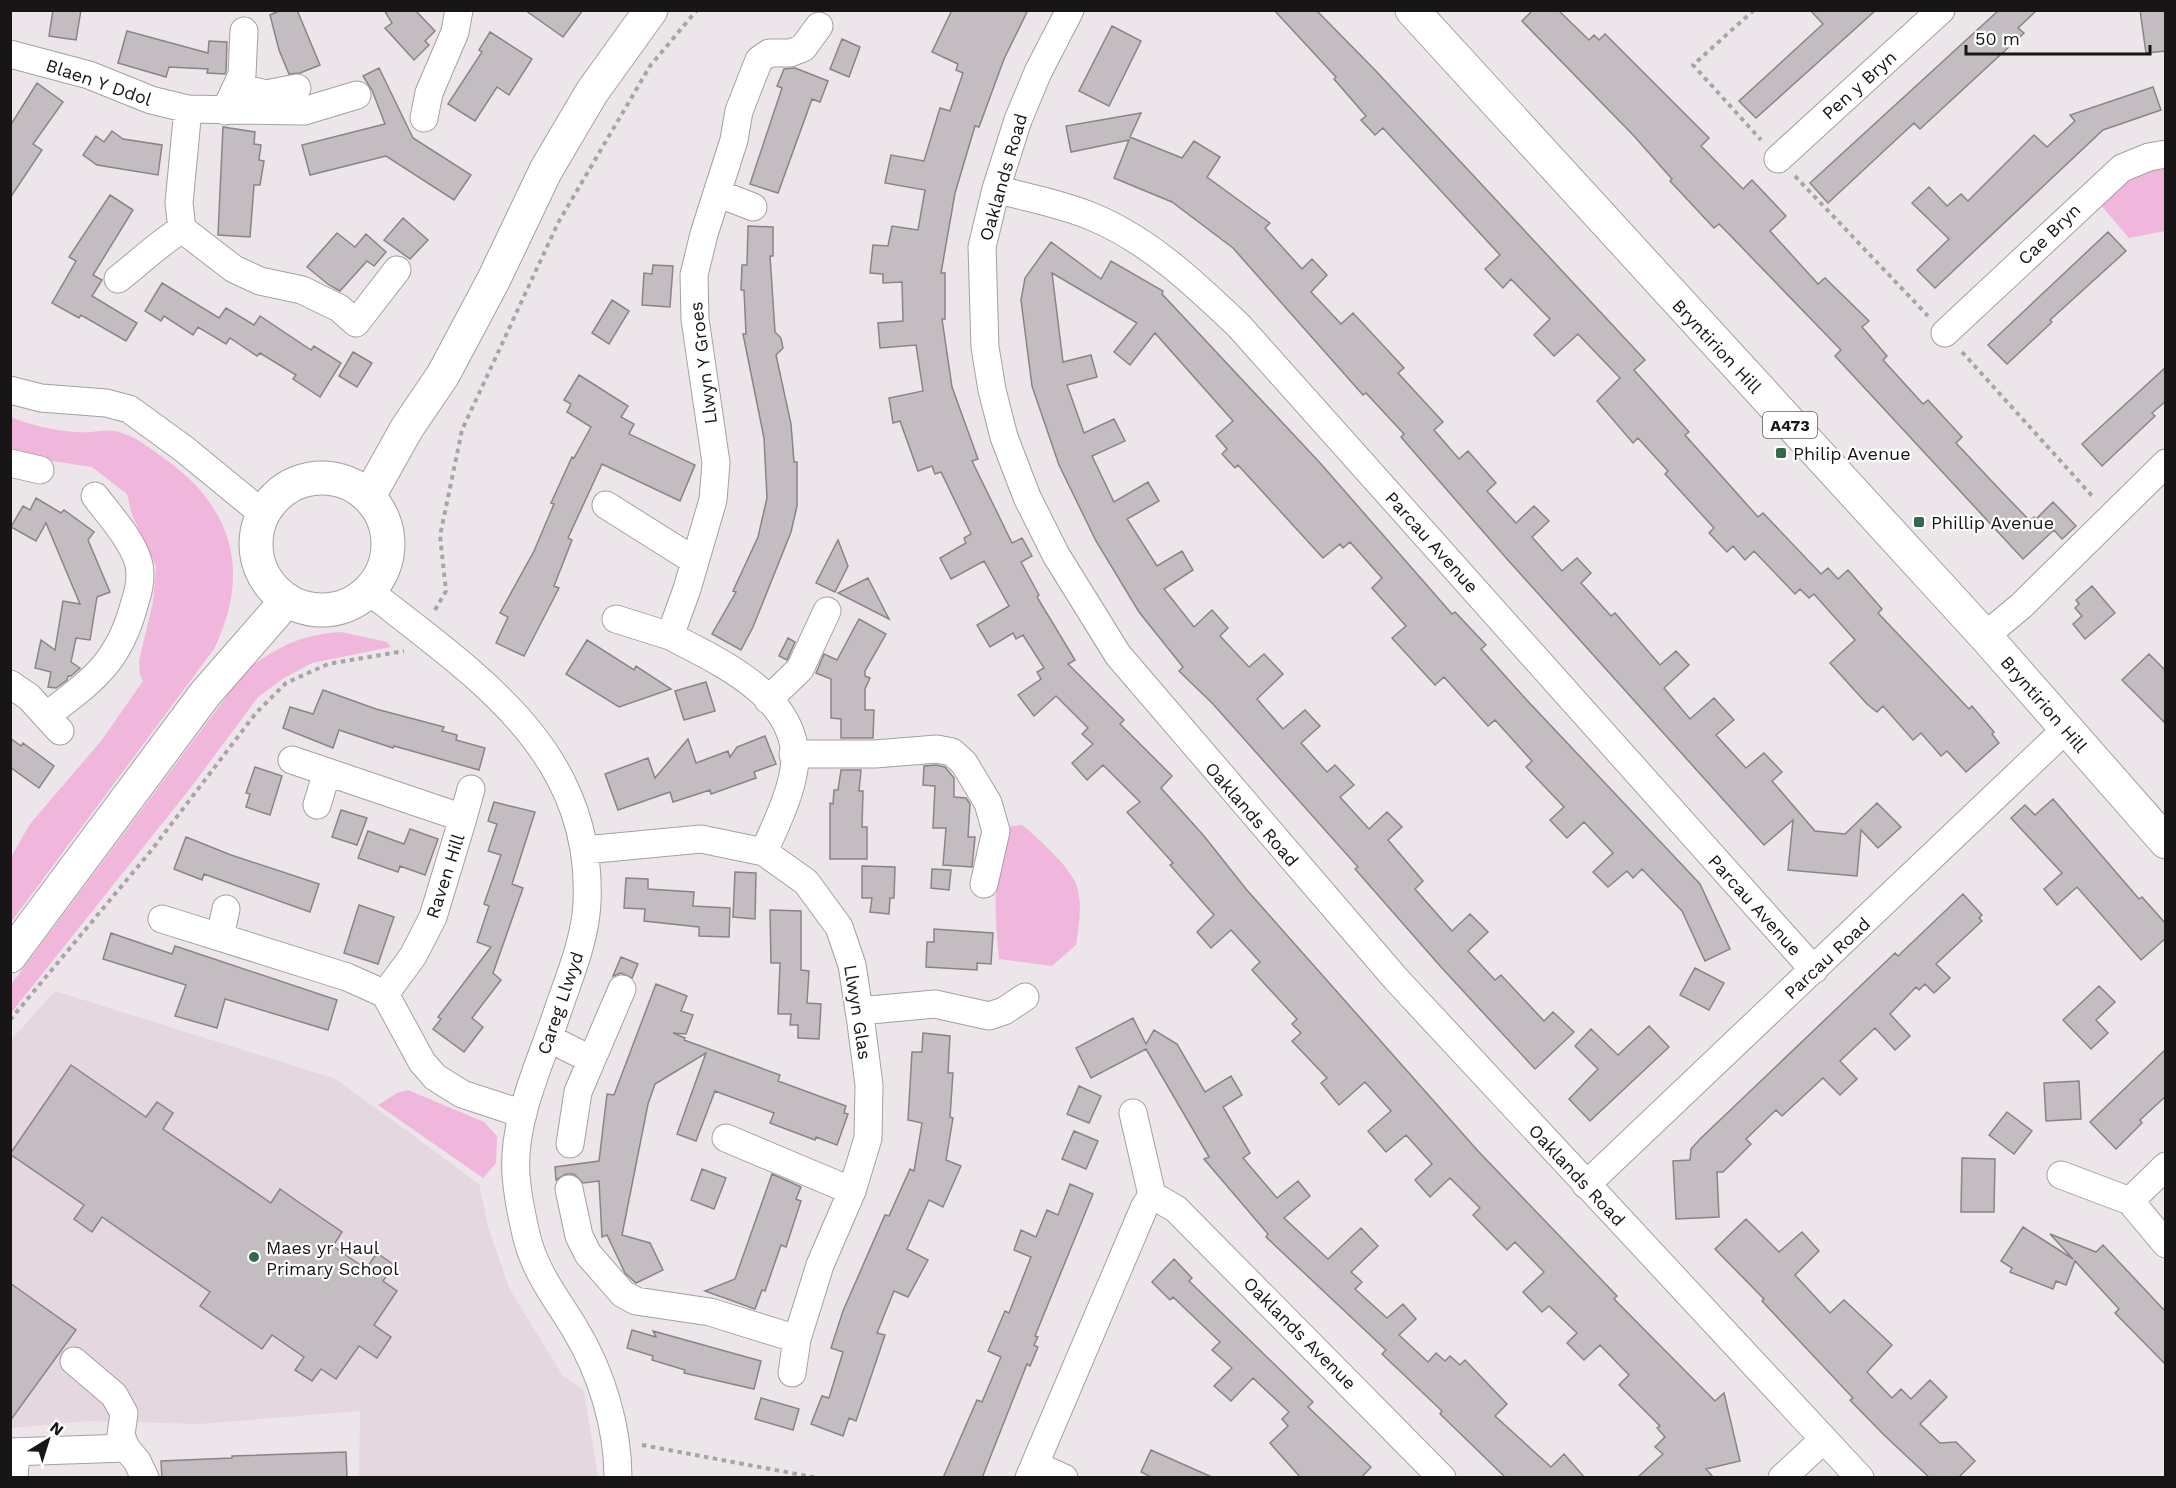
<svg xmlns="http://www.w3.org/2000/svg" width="2176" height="1488" font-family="'Work Sans',sans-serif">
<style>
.built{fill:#e5d7e0}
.green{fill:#f1b6dc}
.building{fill:#c3bdc1;stroke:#8a8488;stroke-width:1.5}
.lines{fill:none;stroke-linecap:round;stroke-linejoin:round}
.minor-casing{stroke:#a69fa3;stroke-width:29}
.major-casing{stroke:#a69fa3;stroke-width:35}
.path{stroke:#a9a4a7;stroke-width:4;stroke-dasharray:4.5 4.5;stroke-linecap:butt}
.minor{stroke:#fff;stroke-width:27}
.major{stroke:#fff;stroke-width:33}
.poi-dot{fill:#33694f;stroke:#fff;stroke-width:2}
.labels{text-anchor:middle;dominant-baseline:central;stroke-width:4.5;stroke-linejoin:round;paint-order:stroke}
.shield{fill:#fff;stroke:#5d5b5c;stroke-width:1.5}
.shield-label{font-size:16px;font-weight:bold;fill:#171516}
.street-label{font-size:18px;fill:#171516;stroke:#fff}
.poi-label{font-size:18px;fill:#171516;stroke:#fff;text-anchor:start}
</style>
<rect width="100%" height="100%" fill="#ece5e9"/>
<path class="built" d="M55 991 336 1079 479 1184 488 1226 509 1288 563 1376 584 1391 598 1477H359L360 1411 199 1424 88 1421 11 1428V1040Z"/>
<path class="green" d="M2165 167V231L2129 238 2099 203 2130 176Z
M11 417C31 426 68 434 91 432 102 431 111 429 122 433 138 438 151 449 165 459 234 508 251 573 214 649L11 922V857L30 824 101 741 143 681 140 675 139 661 153 602 156 567 132 515 127 494 92 467 25 457 11 452Z
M341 632 387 642 391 647 312 663 284 678 258 697 192 786 11 1013 10 986 247 669C280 646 300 635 341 632Z
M1022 825C1037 837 1069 866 1076 884 1083 903 1079 925 1076 945L1052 966 999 959C994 906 992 876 1011 826Z
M408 1090 484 1122 497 1136 496 1163 483 1178 378 1105 397 1093Z"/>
<path class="building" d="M53 10H81L76 40 49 36Z
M281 10H297L320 65 300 73 289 74 279 50 270 15Z
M384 10H415L435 31 425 41 429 45 414 60 385 28 392 23Z
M525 10H583L563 37Z
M952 10H1028L1004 59 979 127 975 126 955 193 941 273H945V319H942L952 387 978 459 972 461 1012 543 1022 538 1032 556 1021 562 1039 595 1037 597 1075 660 1068 664 1124 720 1120 724 1172 776 1161 788 1204 836 1246 889 1478 1151 1617 1296 1614 1299 1715 1401 1724 1393 1740 1461 1706 1469 1714 1478H1637L1663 1454 1655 1447 1665 1437 1657 1428 1660 1426 1619 1385 1629 1375 1600 1345 1584 1360 1567 1343 1577 1333 1549 1306 1542 1312 1523 1292 1544 1272 1515 1242 1507 1250 1473 1215 1480 1208 1450 1178 1430 1197 1415 1180 1432 1164 1406 1135 1386 1152 1368 1131 1391 1111 1365 1082 1339 1105 1321 1083 1327 1078 1292 1041 1301 1033 1292 1024 1297 1019 1252 970 1260 962 1231 930 1211 948 1197 932 1214 915 1170 865 1173 863 1127 812 1140 802 1103 765 1087 780 1072 763 1093 744 1082 734 1088 728 1056 696 1034 716 1018 695 1041 679 1037 672 1044 668 1023 635 1016 639 1013 633 990 647 977 625 1009 606 984 561 951 579 940 558 966 543 964 538 971 534 941 472 935 474 932 466 918 471 900 421 893 423 889 398 923 391 916 345 880 348 878 323 903 321 902 282 883 283V274L870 273 873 245 888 246 892 226 918 230 925 190 885 183 891 155 924 161 940 108 950 111 963 73 956 70 958 64 932 52Z
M1274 10H1316L1375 70 1645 360 1634 370 1689 432 1685 435 1758 517 1763 513 1821 574 1828 568 1838 579 1848 570 1882 609 1878 613 1969 709 1972 706 1994 732 1992 734 1999 743 1966 772 1947 751 1941 756 1921 733 1913 740 1883 706 1877 712 1867 704 1830 663 1855 640 1814 594 1809 598 1800 589 1795 594 1754 551 1745 560 1733 546 1727 552 1709 533 1714 528 1665 474 1668 471 1638 438 1633 443 1597 401 1620 378 1578 334 1554 356 1534 335 1550 319 1511 279 1503 288 1485 269 1500 255 1383 128 1375 135 1361 120 1366 116 1334 79 1336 77Z
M1533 10H1558L1589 40 1594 35 1599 40 1605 34 1709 138 1701 146 1743 189 1752 180 1786 216 1770 231 1818 284 1825 278 1869 321 1862 327 1887 356 1883 360 1923 404 1928 400 1962 437 1956 443 2001 491 2030 521 2034 517 2036 519 2053 502 2076 526 2062 539 2054 530 2023 559 1835 356 1841 350 1726 231 1719 224 1714 228 1670 181 1672 179 1634 136 1522 21Z
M1810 10H1876L1756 118 1739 101 1823 24Z
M1999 10H2037L2018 28 2024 33 1920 129 1914 123 1828 203 1810 183Z
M2140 10H2166V51L2146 53Z
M1112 26 1141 41 1109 106 1079 91Z
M127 31 208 53 209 41 227 42 226 71 225 74 207 73 208 69 169 67 166 77 118 63Z
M490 32 532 59 509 95 497 87 475 121 448 104 482 52 479 50Z
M842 39 860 47 849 77 830 69Z
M379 68 413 138 471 175 454 200 386 156 310 175 302 145 385 124 372 90 363 76Z
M795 68 828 81 820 102 812 99 778 193 750 184 782 88 777 86 784 69Z
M37 83 63 102 33 144 42 150 10 198V126Z
M2153 87 2161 110 2103 130 1935 288 1917 270 1949 239 1912 203 1929 187 1947 206 1961 194 1968 201 2034 135 2047 147 2075 121 2070 115Z
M1141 113 1130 137 1182 158 1194 141 1220 157 1207 177 1270 223 1265 228 1302 269 1312 259 1327 275 1311 292 1341 324 1353 313 1404 368 1398 373 1443 422 1434 430 1459 459 1468 451 1496 483 1487 491 1516 523 1534 506 1549 521 1532 537 1562 571 1577 558 1591 573 1581 583 1611 616 1615 613 1660 665 1676 651 1689 665 1664 688 1690 719 1714 698 1734 720 1716 735 1746 768 1764 753 1782 772 1772 781 1815 831 1845 834 1877 803 1901 827 1878 848 1861 830 1857 876 1788 870 1793 820 1764 845 1507 559 1401 437 1404 434 1366 393 1363 395 1233 248 1172 202 1114 178 1129 140 1071 152 1066 126Z
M223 127 255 132 254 144 261 145 259 160 264 161 260 185H254L250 237 218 235Z
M112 131 123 139 162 145 158 175 97 165 83 155 96 136 104 142Z
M110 195 133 210 93 275 102 280 92 296 137 323 126 341 81 315 79 318 52 303 76 261 69 257Z
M403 218 428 240 410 259 384 240Z
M748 226 773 227V256H770L775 332 781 338 783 348 776 355 791 424 794 462H797V506L791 532 753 627 741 650 712 634 736 592 733 591 758 537 767 498 764 438 743 334H746L744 290H741L742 265H747Z
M2108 232 2126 251 2050 320 2052 322 2007 364 1988 345Z
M337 233 355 247 366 234 386 252 374 266 367 261 340 291 329 285 307 267Z
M1051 242 1101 279 1111 261 1163 291 1162 294 1321 464 1452 614 1455 612 1486 645 1481 649 1523 696 1700 884 1730 949 1705 961 1682 911 1642 869 1633 878 1627 871 1608 887 1593 872 1613 853 1584 822 1567 838 1550 820 1564 807 1526 767 1532 761 1495 720 1488 726 1444 677 1435 685 1392 638 1406 626 1372 588 1382 578 1350 542 1343 548 1340 544 1323 558 1238 465 1235 468 1222 454 1227 449 1216 436 1233 421 1155 333 1130 365 1114 352 1137 323 1052 273 1063 362 1091 355 1097 377 1067 385 1084 433 1114 419 1125 441 1092 456 1114 502 1148 482 1159 501 1127 519 1157 566 1182 551 1193 570 1164 589 1194 627 1212 610 1228 628 1220 636 1249 667 1264 654 1283 674 1257 699 1283 729 1305 710 1320 726 1301 743 1327 772 1335 765 1354 785 1340 797 1369 829 1387 812 1402 827 1388 840 1423 881 1415 889 1452 931 1470 914 1488 932 1468 951 1495 980 1501 975 1544 1021 1553 1012 1574 1032 1535 1069 1441 967 1355 869 1358 867 1213 704 1179 671 1183 667 1139 612 1096 541 1059 465 1032 386 1021 300 1025 278Z
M653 265 673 266 670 307 642 305 644 273 652 274Z
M162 283 219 318 226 308 254 325 260 316 311 350 314 346 341 363 320 397 293 379 296 375 260 353 257 356 230 338 226 344 198 327 193 335 164 316 161 321 145 311Z
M612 300 629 311 609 344 592 333Z
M353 352 372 363 357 387 339 376Z
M2166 367V401L2152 413 2155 416 2102 466 2082 444Z
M579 375 628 406 621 417 634 424 629 434 695 465 680 501 602 464 568 538 572 540 554 586 559 588 524 656 496 643 508 617 500 613 534 551 554 504 551 503 572 457 574 458 591 427 567 412 571 404 564 400Z
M36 498 61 513 64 510 94 532 88 540 110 592 97 597 90 640 76 638 71 662 80 668 71 676H68L67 680 56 688 48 687 51 672 35 668 41 640 55 650 63 601 80 604 46 523 36 541 11 527 23 506 30 510Z
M838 540 848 566 835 592 816 583Z
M868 578 889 619 838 593Z
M2092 586 2115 613 2085 639 2073 624 2082 616 2075 608 2079 604 2076 600Z
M859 619 886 634 865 671V676L870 678 865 689V710H874L873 738H841V719L831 718V679L816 673 824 654 837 660Z
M788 638 795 642 787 660 779 656Z
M587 640 634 670 636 666 671 689 619 707 566 674Z
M2149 654 2166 671V724L2122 680Z
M706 682 715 711 684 720 675 691Z
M323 690 376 709 444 727 442 731 457 735 456 740 485 748 479 770 394 746 393 748 339 730 333 748 283 728 290 707 313 714Z
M765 736 776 764 754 772 756 778 711 794 710 790 673 802 670 792 618 810 605 774 648 758 655 778 688 739 696 763 728 751 730 757 737 747Z
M10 738 21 746 23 743 54 766 39 788 10 767Z
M936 765 945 767 954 778V797L966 798 970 804 968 837H975L972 867 943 865 946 828H933L935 786 923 785 924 766Z
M255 767 282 776 270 815 246 807 250 794 246 793Z
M841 770H861L859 791H863L862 827H867V859H830V803L833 804 834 790H838Z
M2053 799 2139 899 2142 897 2166 924V938L2141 960 2077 887 2057 905 2044 889 2062 873 2011 818 2025 805 2035 815Z
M494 802 535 812 512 884 523 888 493 973 501 980 472 1018 483 1027 464 1052 433 1029 441 1019 438 1017 491 947 477 942 489 906 484 904 501 855 488 851 497 824 488 821Z
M341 810 367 818 357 845 332 837Z
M410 829 438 839 425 875 400 866 398 872 358 858 368 831 404 844Z
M186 837 231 855 319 884 310 912 204 874 202 880 174 869Z
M862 866 895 867 894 898H890L889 914 870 912 872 898H862Z
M932 869 951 870 949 890 931 888Z
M735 872 756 873 755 919 733 917Z
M626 878 648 879V889L694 892 693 906 730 908 729 937 699 936V927L644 921 645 909 624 908Z
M1963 894 1982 915 1979 918 1982 921 1936 964 1950 978 1934 993 1925 984 1919 990 1916 987 1890 1014 1910 1036 1895 1050 1875 1028 1840 1061 1857 1079 1840 1095 1823 1078 1782 1116 1776 1110 1746 1139 1751 1144 1723 1172H1717L1719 1217 1676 1219 1673 1161 1690 1160 1691 1149 1700 1139 1895 953 1898 956Z
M359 905 394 917 378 964 344 953Z
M770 910 801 911V970L809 971 807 1003 821 1004 819 1039 798 1038V1025H790L791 1014H778L780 963H771Z
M934 929 993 933 991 964 977 963V970L926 967 927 942H934Z
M111 933 172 954 175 946 337 1000 328 1030 225 999 217 1028 175 1016 186 985 103 959Z
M621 957 638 964 632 978 621 973 613 976Z
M1695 968 1724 983 1709 1010 1680 995Z
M656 984 687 996 681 1011 693 1015 686 1034 673 1033 685 1038 684 1040 780 1075 778 1081 846 1106 844 1113 848 1114 837 1145 816 1137 815 1140 770 1123 774 1113 715 1091 696 1141 677 1134 706 1053 655 1084 648 1104 622 1235 650 1243 663 1270 636 1283 625 1273 607 1235 602 1237 599 1181 583 1183 574 1174H566L556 1180 555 1167 599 1161 607 1094 614 1095Z
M2099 986 2115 1002 2096 1020 2108 1033 2091 1049 2063 1020Z
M1133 1018 1146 1044 1154 1030 1177 1044 1205 1092 1231 1076 1242 1095 1223 1107 1250 1153 1243 1158 1277 1198 1298 1181 1310 1196 1284 1218 1328 1259 1361 1228 1378 1246 1351 1272 1362 1282 1355 1289 1387 1318 1403 1304 1416 1319 1399 1335 1428 1362 1436 1353 1445 1361 1450 1356 1460 1365 1465 1360 1507 1404 1495 1416 1551 1467 1564 1454 1585 1478H1506L1469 1442 1440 1414 1442 1411 1382 1354 1386 1350 1266 1237 1268 1234 1204 1159 1209 1157 1146 1049 1091 1078 1076 1048Z
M1649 1026 1669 1047 1590 1121 1569 1099 1598 1069 1575 1046 1591 1029 1618 1055Z
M923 1033 950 1036 948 1073H953L950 1117 953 1118 946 1160 961 1166 943 1207 929 1200 907 1249 928 1260 908 1297 894 1291 877 1333 885 1335 856 1421 849 1418 843 1436 811 1424 822 1396 829 1398 843 1352 831 1348 843 1311 885 1215 889 1216 910 1169 914 1171 922 1123 908 1120 912 1052H922Z
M2166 1049V1096L2140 1120 2142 1123 2116 1149 2090 1122Z
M71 1065 146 1117 157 1102 173 1113 163 1129 271 1203 280 1189 297 1201 342 1232 333 1246 366 1269 377 1253 394 1265 383 1281 397 1291 374 1325 391 1337 377 1358 359 1346 336 1379 321 1369 312 1381 295 1370 304 1357 272 1335 262 1349 200 1306 210 1292 102 1217 92 1232 74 1219 84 1205 10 1154Z
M2079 1081 2081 1119 2046 1121 2044 1083Z
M1079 1086 1101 1096 1089 1123 1067 1114Z
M2007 1112 2032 1131 2014 1154 1989 1135Z
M1074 1131 1098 1141 1086 1169 1062 1159Z
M1962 1158 1995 1159 1994 1212H1961Z
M702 1169 726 1178 714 1209 691 1200Z
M772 1174 801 1187 796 1199 801 1201 786 1247 781 1245 765 1291 762 1290 755 1309 705 1291 735 1279Z
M1070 1184 1093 1194 1035 1336 1038 1337 1034 1345 1038 1347 1030 1366 1027 1364 982 1478H943L977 1400 982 1402 1001 1357 988 1351 1005 1311 1009 1313 1031 1257 1014 1250 1021 1230 1036 1237 1047 1210 1058 1215Z
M1746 1219 1779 1252 1802 1232 1819 1251 1795 1275 1830 1313 1844 1300 1892 1345 1867 1372 1892 1398 1901 1389 1911 1399 1930 1380 1947 1397 1920 1424 1940 1443 1956 1442 1975 1461 1958 1478H1930L1884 1435 1850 1400 1853 1398 1762 1301 1764 1299 1715 1249Z
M2023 1227 2073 1259 2050 1234 2096 1252 2103 1245 2166 1312V1365L2115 1313 2119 1309 2075 1261 2066 1285 2056 1281 2053 1289 2010 1272 2012 1268 2001 1261Z
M1174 1259 1192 1278 1189 1281 1313 1402 1308 1407 1371 1467 1361 1478H1301L1270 1443 1288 1426 1282 1419 1289 1412 1253 1378 1231 1401 1214 1386 1232 1368 1212 1350 1220 1342 1173 1297 1170 1300 1152 1282Z
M10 1283 76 1330 10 1421Z
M632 1330 656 1337 653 1331 761 1361 754 1389 684 1373 685 1370 652 1360 653 1356 627 1348Z
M761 1398 799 1409 793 1430 755 1419Z
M1151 1450 1214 1478H1153L1141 1472Z
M346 1452 347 1478H162L161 1461 232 1458V1456Z"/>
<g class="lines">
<defs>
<path id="minor" d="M1070 10 1038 72 1018 120 996 189 982 247 985 347 992 390 1004 437 1027 497 1056 555 1118 655 1396 979 1860 1478
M10 54 89 75 151 100 188 109 304 111 357 95
M241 88 266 94 297 88
M188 109 179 203 182 229 234 269 260 281 302 290 339 308 356 323 397 270
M225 111 242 75 244 31
M424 118 429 93 455 32 459 10
M1778 159 1941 10
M996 189C1028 198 1063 204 1093 217 1150 241 1195 284 1239 326L1814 970
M717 193 753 207
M118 279C140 262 158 244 182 229
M1945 333 2122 168 2149 157 2166 154
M10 390 41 398 106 403 129 409 184 449 262 513
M10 463 40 470
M606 505 695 561
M369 591C475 675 594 750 587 903 585 943 567 982 555 1019 537 1071 509 1129 517 1185 519 1203 526 1239 532 1254 542 1281 560 1304 575 1329 601 1372 618 1426 618 1478
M616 619 670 636
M1985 636 2021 606 2166 463
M10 684 29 697 60 731
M768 700 800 669 827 611
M46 716C94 679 119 663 135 602 139 590 142 574 138 561 130 537 110 516 95 496
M793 754H875L937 749 952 752 964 763 988 803 996 831 984 884
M292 760 463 818 433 917 413 956 385 994
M317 805 327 772
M463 818 471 789
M585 850 701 839 764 852 806 882 839 927 852 965 861 1023 869 1085 868 1138 852 1191 820 1265 797 1339 792 1373
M764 852C775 826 790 797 794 769 804 699 720 662 670 636L687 589 713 500 716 463 695 319 694 275 704 234 734 140 739 111 759 60 769 53H790L803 48 819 26
M162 919 347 977 385 994 422 1062 435 1077 462 1094 523 1114
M220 936 226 909
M859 1011 935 1004 989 1016 1004 1011 1025 997
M548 1038 590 1059
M1133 1113 1152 1195
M726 1138 852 1191
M570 1144 578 1092 622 989
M2061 1175 2130 1201 2166 1166
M1586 1185 2066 729
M569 1189 579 1236 588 1254 623 1294 636 1301 710 1312 797 1339
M2130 1201 2166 1244
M74 1361 114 1395 124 1413 121 1435 126 1448
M10 1452 126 1448 137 1461 145 1478
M1035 1465 1064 1478
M14 1478 16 1452
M1029 1478 1144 1208 1152 1195 1176 1209 1442 1478
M1782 1478 1823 1440"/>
<path id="major" d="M1412 10 1985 636 2166 842
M256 544a66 66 0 1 1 132 0a66 66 0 1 1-132 0Z
M369 496 407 428 443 375 494 279 546 170 592 92 651 10
M10 956 205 694 287 600"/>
</defs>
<use href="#minor" class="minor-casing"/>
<use href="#major" class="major-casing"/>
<path class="path" d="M1754 10 1693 65 1761 140
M1795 176 1928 316
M1962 352 2094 498
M435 610 446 591 440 536 462 430 558 223 650 66 697 10
M10 1020 150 852 256 713 286 683 328 664 404 651
M642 1445 818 1478"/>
<use href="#minor" class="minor"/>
<use href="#major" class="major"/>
</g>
<g class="poi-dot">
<rect x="1775" y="447" width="12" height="12" rx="3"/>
<rect x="1913" y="516" width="12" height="12" rx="3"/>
<circle cx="254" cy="1257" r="6"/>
</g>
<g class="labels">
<rect class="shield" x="1763" y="412" width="54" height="26" rx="4.5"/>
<g class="shield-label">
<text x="1790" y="425">A473</text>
</g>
<g class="street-label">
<text transform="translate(99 82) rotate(19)">Blaen Y Ddol</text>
<text transform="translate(1859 85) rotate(-42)">Pen y Bryn</text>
<text transform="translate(1003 177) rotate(-74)">Oaklands Road</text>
<text transform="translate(2049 234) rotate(-44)">Cae Bryn</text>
<text transform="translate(1717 346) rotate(47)">Bryntirion Hill</text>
<text transform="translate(703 363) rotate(-97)">Llwyn Y Groes</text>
<text transform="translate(1432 542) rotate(48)">Parcau Avenue</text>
<text transform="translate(2044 704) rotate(49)">Bryntirion Hill</text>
<text transform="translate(1252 814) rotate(49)">Oaklands Road</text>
<text transform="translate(445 876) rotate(-72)">Raven Hill</text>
<text transform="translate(1755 905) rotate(48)">Parcau Avenue</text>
<text transform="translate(1827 958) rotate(-43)">Parcau Road</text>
<text transform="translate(560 1003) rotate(-71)">Careg Llwyd</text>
<text transform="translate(858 1012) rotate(81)">Llwyn Glas</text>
<text transform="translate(1577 1175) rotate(47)">Oaklands Road</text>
<text transform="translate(1300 1333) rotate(45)">Oaklands Avenue</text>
</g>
<g class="poi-label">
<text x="1793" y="453">Philip Avenue</text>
<text x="1931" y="522">Phillip Avenue</text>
<text x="266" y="1247">Maes yr Haul<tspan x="266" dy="21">Primary School</tspan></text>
</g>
</g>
<rect width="2176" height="1488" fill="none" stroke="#171516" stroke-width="24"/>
<g transform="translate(48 1440) rotate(38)" stroke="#ffffff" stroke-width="4.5" paint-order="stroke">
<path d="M0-4.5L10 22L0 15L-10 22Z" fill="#171516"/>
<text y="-9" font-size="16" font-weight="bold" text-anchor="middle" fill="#171516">N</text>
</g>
<path d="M1966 45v9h184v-9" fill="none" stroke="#171516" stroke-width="3"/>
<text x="1975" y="45" font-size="18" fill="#171516" stroke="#ffffff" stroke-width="4.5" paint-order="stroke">50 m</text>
</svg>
